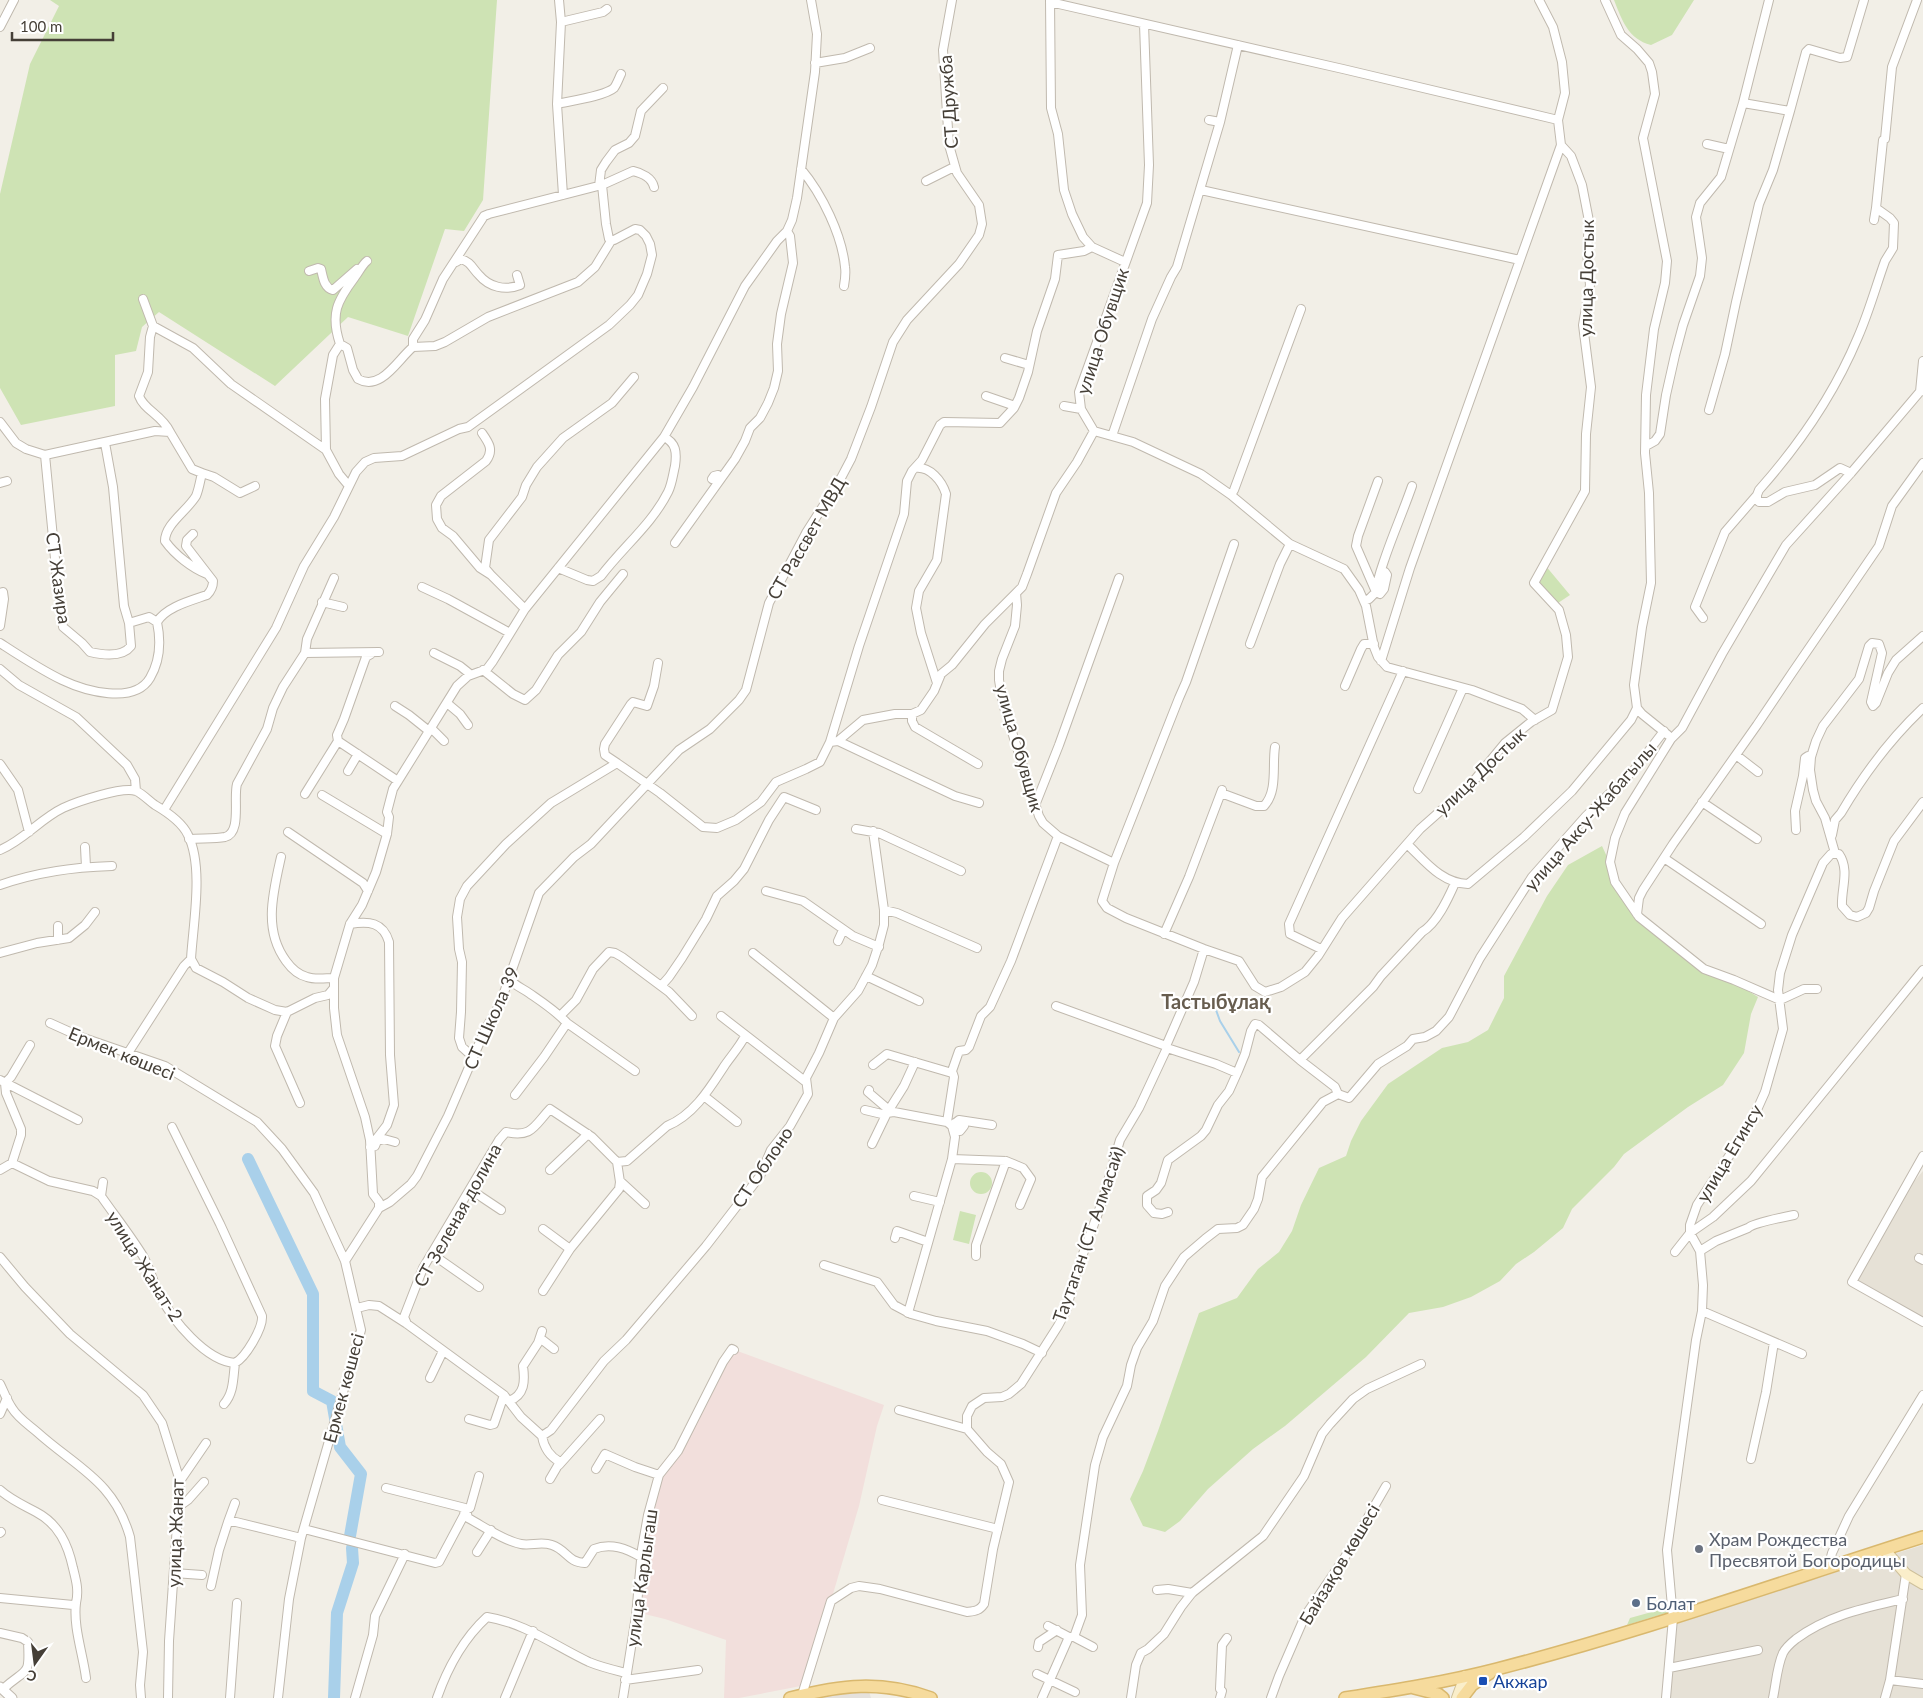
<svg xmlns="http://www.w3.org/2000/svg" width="1923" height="1698" font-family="Lato,sans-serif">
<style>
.residential{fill:#e6e1d6}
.industrial{fill:#e5e1dc}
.medical{fill:#f2dfdc}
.green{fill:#cee3b4}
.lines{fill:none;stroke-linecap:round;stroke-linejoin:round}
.stream{stroke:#a9d0ea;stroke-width:2}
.river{stroke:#a9d0ea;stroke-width:12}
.minor-casing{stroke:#c0b9ae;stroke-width:10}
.tertiary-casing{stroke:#c0b9ae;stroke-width:11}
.secondary-casing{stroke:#cec09b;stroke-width:12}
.primary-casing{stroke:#d9b86e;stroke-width:14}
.minor{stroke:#fff;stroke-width:8}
.tertiary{stroke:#fff;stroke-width:9}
.secondary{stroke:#faeeca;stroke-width:10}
.primary{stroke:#f6db9d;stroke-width:11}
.worship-dot{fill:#6b7280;stroke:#fff;stroke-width:2}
.service-dot{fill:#5c6f8a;stroke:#fff;stroke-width:2}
.transit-dot{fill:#1a4fb4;stroke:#fff;stroke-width:2}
.labels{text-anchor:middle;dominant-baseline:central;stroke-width:4.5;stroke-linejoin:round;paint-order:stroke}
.street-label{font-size:18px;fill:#453f37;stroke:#fff}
.worship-label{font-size:18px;fill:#5b616d;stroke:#fff;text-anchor:start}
.service-label{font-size:18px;fill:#4e5e75;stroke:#fff;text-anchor:start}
.transit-label{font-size:18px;fill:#164399;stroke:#fff;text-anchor:start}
.quarter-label{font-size:20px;font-weight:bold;fill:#675d4f;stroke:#fff}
</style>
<rect width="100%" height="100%" fill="#f2efe7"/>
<path class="residential" d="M1923 1171V1318L1857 1280 1905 1192Z
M1923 1545V1698H1662L1670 1624Z"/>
<path class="industrial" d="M867 1685 871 1698H790Z"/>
<path class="medical" d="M732 1349 884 1405 877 1426 859 1506 806 1685 739 1698H724L726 1640 665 1619 636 1612 642 1549 659 1475 667 1466Z"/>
<path class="green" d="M50 0H497L483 200 464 231 445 229 408 336 348 317 275 386 159 312 142 327 136 351 115 355V406L21 425 0 388V194L30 64 59 6Z
M1614 0H1694L1672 35 1651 45C1628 39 1622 20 1614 0Z
M1545 565 1570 595 1555 605 1535 583Z
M1602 846 1609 861 1612 879 1645 925 1662 941 1701 972 1745 989 1758 997 1751 1014 1744 1053 1723 1085 1688 1107 1624 1154 1614 1167 1572 1209 1563 1228 1534 1252 1516 1264 1500 1281 1471 1297 1443 1307 1409 1313 1366 1357 1285 1426 1253 1449 1208 1489 1180 1521 1165 1532 1143 1526 1130 1499 1143 1471 1158 1431 1199 1313 1237 1298 1258 1269 1279 1252 1292 1231 1301 1205 1319 1168 1346 1156 1351 1141 1361 1121 1388 1084 1442 1048 1468 1042 1488 1030 1504 998V976L1547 896 1568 865Z
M970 1183a11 11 0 1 1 22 0a11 11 0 1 1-22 0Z
M960 1211 976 1215 969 1244 953 1240Z
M1666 1608H1669V1612L1627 1625 1630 1618Z"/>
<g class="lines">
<path class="stream" d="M1212 999 1220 1021 1239 1052"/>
<path class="river" d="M248 1159 313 1294V1391L332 1401 340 1447 361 1474 350 1536
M334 1698 337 1613 353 1563 352 1548"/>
<defs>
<path id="minor" d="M559 0 561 22 557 104 563 195
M1050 0 1051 108 1058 134 1064 190 1072 214 1083 237 1092 247 1125 262
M1605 0 1621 35 1637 49 1649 63 1652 72 1655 94 1643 138 1667 261 1665 283 1654 329 1646 395 1645 453 1649 493 1651 583 1642 627 1634 685 1637 708 1642 714 1668 735
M1050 2 1343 69 1558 120
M561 22 603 12 607 9
M1144 24 1149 165 1147 203 1079 392 1081 409 1094 431 1077 462 1056 493 1027 574 1022 587 1016 593 1017 605 1015 626 1002 659 999 671V680L1003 704 1039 816 1043 823 1058 836 1114 863 1102 901 1107 908 1126 918 1204 949 1239 961 1255 986 1265 992 1281 987 1305 972 1318 956 1342 918 1420 829 1472 783 1505 743 1531 722 1552 710 1568 657 1566 635 1559 610 1534 583 1585 491 1586 434 1591 387 1583 325 1590 285 1587 252 1589 221 1582 185 1571 156 1561 145
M0 27 14 0
M815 63 845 58 870 48
M1743 103 1769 0
M557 104C570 101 605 96 614 88 617 84 619 78 621 74
M1209 120 1220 122 1238 45
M1707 144 1729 149
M801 169C822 194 842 235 845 267 846 273 845 280 844 286
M926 181 954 167
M602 185 633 171C642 173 652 178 654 187
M599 186 601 170 606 162 615 150 629 143 635 136 641 111 663 88
M1201 190 1520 260
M1874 220 1876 208
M456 262 461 259C471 262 472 268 479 275 489 287 505 291 520 285L517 275
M309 271 318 268 321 269C323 277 324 288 333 290L357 269
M143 299 153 326
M340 344C330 314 337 301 355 277 359 272 362 265 367 261
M1005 358 1029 365
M1920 392 1923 361
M986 396 1015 406
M1064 406 1081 409
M1709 410 1725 354 1736 302 1759 204 1773 170 1790 111
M0 422 16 443 26 449 45 455 155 431 170 432 192 469 202 473C200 481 199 489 196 496 187 511 165 524 165 541 175 555 192 568 207 574
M1094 431 1133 442 1201 474 1231 495 1290 544 1344 569 1359 590 1366 606 1374 647 1378 657 1387 667 1472 690 1522 709 1535 720
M170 432C162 415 144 410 139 396L148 372 150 337 153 326 193 348 231 384 326 450 339 474 349 486
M482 433C489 443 494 450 486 461L441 496 436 505 437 519 442 528 453 536 480 568 491 575 525 609
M1112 436 1152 319 1171 277 1177 267 1220 122
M105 443 113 487 124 606 129 623
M1646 446 1655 441 1660 434 1666 395 1675 355 1683 325 1700 276 1702 258 1696 217 1700 203 1721 177 1743 103 1790 111 1806 52 1809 49 1840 58 1847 57 1864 0
M326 450 325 399 333 355 340 344 347 348 353 370 358 379C381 392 398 359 413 347L435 346 445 342 488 317 578 282 595 267 611 241
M45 455 57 579 63 627 82 643 90 652C103 655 122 658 131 646L129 623 149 617 157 622
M915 468C930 466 942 481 946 494L937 560 919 591 916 608 921 633 937 683
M202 473 214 477 240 493 255 486
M1851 473 1840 468 1815 485 1785 492 1768 502H1759L1757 500V495L1759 490C1799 445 1835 392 1858 337 1869 312 1876 286 1885 261L1893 248 1894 223 1890 218 1876 208 1883 140 1885 139 1892 67 1917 0
M712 479 714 476 718 475 721 478
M0 483 7 481
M1231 495 1234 490 1301 309
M675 543 735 459 745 441 750 428 760 418 768 403 774 388 778 371 777 344 781 314 793 263 790 236 787 231 792 220 797 198 815 72 817 34 811 0
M558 568 587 580 593 581 601 576C623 547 652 524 668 492 672 484 673 474 675 466 677 452 676 443 664 437
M1381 570 1385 572 1387 575 1384 589 1380 594 1376 592C1377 579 1382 567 1386 555 1394 532 1404 509 1412 486
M491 575 485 568 489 540 522 497 526 485 537 467 563 438 612 403 634 377
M422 587 448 599 510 633
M0 593 3 592 4 599 0 626
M1364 601 1369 599 1376 592 1356 546 1358 536 1378 481
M322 602 343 607
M1703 618 1695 607 1725 532 1757 495
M0 643C20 656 41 670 62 680 85 691 134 705 150 678 160 661 161 641 157 622 166 607 190 601 207 595 211 591 213 587 213 581L186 546 187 540 193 534
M1250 644 1280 564 1290 544
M305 653 307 639 334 578
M434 653 460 666 470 674
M1381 661 1410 568 1561 145 1558 120 1565 93 1562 62 1553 27 1539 0
M0 669 19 685 76 717 127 765 135 779 136 791
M483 670 513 694 525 700 536 690 558 655 581 632 600 602 623 574
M1345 686 1361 649 1364 644H1374
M447 703 460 714 468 725
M395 706 409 715 429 731
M912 714V721L915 727 978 764
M431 728 444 741
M338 741 398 781
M838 741 955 796 979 803
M830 742 859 646 904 514 907 481 912 471 922 460 940 425 944 422 1000 423 1014 408 1019 398 1028 372 1037 331 1055 279 1058 255 1084 251 1092 247
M1736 755 1758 772
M617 763 605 755 604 749 605 744 631 704 633 702 647 706 654 686 658 663
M0 764 18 790 29 832
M348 771 358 754
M1418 789 1463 688
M1221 793 1256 806H1264C1278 791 1272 766 1275 747
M305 794 338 741 337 735 344 719 366 657 371 654
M322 795 387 834
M1702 802 1757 839
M1036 803 1059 745 1119 578
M164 810 276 628 304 566 334 517 356 472 365 462 374 458 402 456 459 429 468 427 609 325 630 305 638 295 647 274 652 255 650 244 646 236 640 230 635 229 614 240 609 239 606 224 602 185 489 214 484 216 443 279 425 320 413 339V347
M856 829 879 833 961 871
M1796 830 1795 811 1803 776 1805 758 1808 756 1811 757
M288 832 363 883 368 891
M1832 835 1835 820 1841 813C1864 774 1890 739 1923 708
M189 839C201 838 214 839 225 837 242 833 233 798 237 784L267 729 273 708 283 687 305 653 379 652
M1407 844C1425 861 1441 883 1468 884L1524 837 1572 791 1631 720 1637 708
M85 847 86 867
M0 850C24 840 40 819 63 808 76 802 123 786 136 791 143 794 149 801 155 805 167 812 182 822 188 835 204 867 193 924 191 959L196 968 223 982 248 998 275 1010 287 1012 315 998 328 995 333 989
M1835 853 1825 818 1816 801 1813 790 1810 770 1811 757 1816 741 1823 726 1859 679 1869 646 1872 643 1879 644 1882 653 1871 702 1873 706 1876 703 1888 673 1896 660 1923 636
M281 857C273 893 263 930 286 961 291 968 299 975 307 977 315 980 326 978 334 978
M1664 858 1761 924
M1114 863 1179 698 1186 682 1234 544
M0 885C37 872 73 867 112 866
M766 891 803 901 853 936 879 947
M884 910 897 913 977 948
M1637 914 1639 898 1643 890 1673 844 1757 725 1792 673 1879 546 1892 506 1923 463
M350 924C369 921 383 922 389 942L390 1055 394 1105 387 1125 370 1147
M58 926V940
M1164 934 1189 877 1222 790
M838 941 843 930
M1321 949 1290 934 1289 924 1403 671
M0 953 37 943 69 938 85 925 95 912
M753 953 834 1018
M866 976 919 1001
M510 979C515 986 522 988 529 993 542 1002 556 1011 567 1023L635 1071
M661 986 669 977 682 958 706 919 717 896 734 881 744 869 769 820 784 797 816 810
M1817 989H1804L1780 1000 1734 980 1704 969 1639 917 1615 882 1610 862 1615 838 1625 813 1671 739 1682 728 1722 654 1786 545 1851 473 1923 388
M1056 1006 1166 1046
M287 1012 277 1036 275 1046 300 1103
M560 1016 576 1000 593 969 609 952 615 953 622 957 669 992 692 1016
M721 1016 806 1082
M50 1023 81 1037 165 1066 257 1122 282 1149 314 1193 345 1261 361 1330 301 1538 289 1599 278 1698
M1167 1048 1216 1064 1237 1073
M128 1053 184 966 191 959
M473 1057 462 1047 459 1038 461 1012 462 962 459 949 457 917 460 899 467 886 506 844 551 803 617 763 660 793 703 827 717 828 736 820 761 802 776 782 806 769 820 762 830 742 838 741 863 720 895 714H912L921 710 934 691 941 674 952 665 985 624 1016 593
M1300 1060 1335 1087 1338 1094
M873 1065 887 1054 952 1073
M0 1080 78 1120
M869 1090 868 1092 889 1110
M515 1095 544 1057 567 1023
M704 1096 737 1122
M865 1110 886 1115
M887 1113 904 1086 915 1062
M954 1124 959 1120 992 1125
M954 1131H960L964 1126 959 1123H955
M872 1144 887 1113 894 1112 947 1122
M375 1146 377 1141 384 1139 395 1142
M1923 1156 1852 1282 1923 1322
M1006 1161 1023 1168 1031 1179 1020 1205
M12 1163 21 1135V1129L6 1093 5 1083 11 1077 30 1045
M0 1170 12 1163 49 1181 93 1191 101 1196C115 1216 130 1235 143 1256 150 1268 153 1283 160 1295 172 1320 206 1361 235 1363 246 1357 263 1328 262 1316L220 1224 172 1127
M550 1170 588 1134
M620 1181 645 1204
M471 1188 477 1194 501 1210
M101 1196 103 1182
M914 1196 940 1202
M379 1208V1202L373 1194 370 1140 365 1117 337 1035 334 1008V978L350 924 362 905 376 872 387 834 389 817 387 812 393 789 457 686 468 676 487 669 493 661 525 609 664 437 693 387 745 286 777 241 787 231
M1168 1212 1162 1214 1154 1213 1147 1205V1196L1156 1190 1161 1183 1168 1160 1201 1136 1206 1130 1218 1105 1229 1091 1238 1071 1245 1054 1251 1031 1255 1024 1259 1025 1300 1060 1373 987 1381 976 1422 932C1437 923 1448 899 1455 883
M543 1229 570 1249
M895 1238 897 1231 928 1242
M1700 1251 1716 1241 1748 1228C1753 1223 1784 1217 1794 1215
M1675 1252 1690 1233 1713 1217 1751 1181 1923 970
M432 1254 479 1287
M976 1256V1245L1006 1161 952 1159 955 1137 952 1126 947 1122 954 1077 952 1071 959 1051 966 1050 969 1047 981 1016 990 1007 1011 961 1058 836
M0 1257 25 1287 70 1334 143 1395 162 1423 180 1481 169 1641 168 1698
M1919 1258 1923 1260
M345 1261 379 1208 390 1202 411 1184 417 1176 448 1116 485 1030 500 1004 539 893 574 857 591 844 679 750 710 729 739 700 746 690 769 603 806 533 841 478 851 459 871 407 893 342 907 320 959 264 979 235 982 224 979 205 957 173 949 145 943 50 952 0
M824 1265 877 1282 894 1305 911 1314 936 1321 987 1331 1023 1344 1042 1353
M543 1291 570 1249 619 1189 620 1182 617 1162
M357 1308 369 1305 379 1306 407 1324 504 1395 521 1417 542 1436
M1702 1311 1802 1354
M908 1313 952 1159
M407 1324 404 1317 423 1268 499 1140 506 1132C532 1138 534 1126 550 1109L592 1137 617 1162 627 1161 667 1126C694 1115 710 1088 725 1065 732 1055 740 1046 745 1036
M540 1338 554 1349
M430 1378 443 1351
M0 1384C4 1392 7 1401 12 1408 18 1418 29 1425 37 1432 77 1468 114 1481 130 1537L143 1652 140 1685 141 1698
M509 1401C525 1395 525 1381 523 1366L538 1343 542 1331
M224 1404C234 1393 233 1378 235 1363
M899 1410 967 1429
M0 1414 7 1398
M469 1419 490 1425 494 1424 504 1395
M1751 1459 1766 1392 1774 1342
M559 1465 600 1419
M596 1469 605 1454 635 1467 659 1475
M479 1476 470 1508 466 1510 468 1518C483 1526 504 1541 521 1544 531 1546 541 1541 552 1545 567 1550 567 1562 585 1563L594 1549C611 1542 627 1549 641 1557
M550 1479 560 1462C549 1456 544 1448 542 1436L551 1430 604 1361 626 1340 706 1246 760 1176 771 1150 790 1126 808 1094 806 1078 819 1053 834 1018 858 991 872 965 879 944 884 925V910L873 831
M180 1481 206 1443
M0 1490C11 1500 23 1505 36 1512 59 1524 68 1545 73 1568 76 1580 79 1590 76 1603L73 1605 0 1598
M882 1500 998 1529
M178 1507 188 1500 204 1482
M228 1522 235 1503
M304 1529 435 1563 439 1562 464 1515 465 1508 386 1488
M0 1533 1 1532
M477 1552 491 1530
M1828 1568 1832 1553 1849 1516 1923 1395
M174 1573 202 1575
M211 1586 219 1550 228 1522H236L301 1538
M1157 1590 1168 1589 1192 1593
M76 1603C73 1627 83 1654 86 1678
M1048 1626 1069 1637
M0 1633 22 1638 28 1642C30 1678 27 1667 3 1689
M1074 1637 1093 1647
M1038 1647 1039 1642 1057 1630
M1669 1668 1758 1650
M1037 1674 1075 1692
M625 1680 698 1670
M1890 1680 1923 1684
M802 1695 831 1601 851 1588 859 1586 880 1589 967 1612C975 1611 979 1611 984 1604L993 1549 1009 1482 1001 1464 987 1452 967 1429V1416L972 1406 984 1398 1002 1397 1009 1394 1021 1384 1058 1326 1066 1311 1077 1270 1101 1205 1120 1140 1139 1108 1167 1048 1166 1046 1194 982 1204 949
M230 1698 237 1603
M355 1698 373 1635 375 1616 405 1554
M437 1698C447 1669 464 1638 487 1617 525 1623 555 1646 589 1662 601 1667 614 1670 626 1673
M505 1698 533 1631
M623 1698 636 1616 642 1549 648 1515 659 1475 678 1451 723 1362 732 1349 734 1350
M1042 1698 1069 1637H1074L1082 1615 1080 1565 1095 1465 1103 1437 1127 1386 1131 1365 1137 1348 1153 1321 1165 1286 1184 1257 1205 1239 1218 1229 1237 1228 1243 1225 1254 1209 1258 1199 1262 1177 1323 1102 1338 1094 1349 1098 1378 1064 1407 1046 1413 1039 1425 1037 1436 1031 1449 1017 1480 958 1532 877 1586 816 1634 770 1664 731
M1131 1698 1136 1665 1141 1653 1148 1649 1164 1634 1181 1607 1192 1593 1263 1536 1304 1476 1322 1434 1330 1424 1353 1399 1367 1389 1421 1364
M1220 1698 1222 1691 1220 1689 1222 1645 1227 1638
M1271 1698 1279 1676 1305 1616 1345 1557 1386 1486
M1666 1698 1673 1618 1667 1550 1696 1340 1702 1311 1703 1285 1700 1251 1690 1233V1225L1697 1205 1752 1121 1765 1092 1783 1029 1778 990 1780 973 1792 935 1823 863 1831 854H1839C1850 870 1841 889 1842 906L1850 915 1857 917 1866 913 1869 908 1874 891 1894 841 1923 802
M1773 1698C1776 1684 1777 1666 1783 1653 1786 1647 1791 1643 1796 1639 1828 1615 1865 1608 1903 1599
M1885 1698 1890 1680 1906 1574"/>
<path id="tertiary" d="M0 1687 12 1698"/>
<path id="secondary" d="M1885 1550 1906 1574 1923 1584
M1457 1698 1465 1676"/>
<path id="primary" d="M1414 1688 1438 1694 1443 1698
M790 1698C841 1685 881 1680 931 1698
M1345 1698C1396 1690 1447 1682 1497 1669 1641 1632 1781 1582 1923 1537
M1462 1698 1472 1685 1490 1673"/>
</defs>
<use href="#minor" class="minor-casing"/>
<use href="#tertiary" class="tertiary-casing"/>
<use href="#secondary" class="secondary-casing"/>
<use href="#primary" class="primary-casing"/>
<use href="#minor" class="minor"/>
<use href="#tertiary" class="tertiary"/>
<use href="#secondary" class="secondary"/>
<use href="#primary" class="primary"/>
</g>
<circle class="worship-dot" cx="1699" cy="1549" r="5"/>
<circle class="service-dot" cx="1636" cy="1603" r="5"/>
<rect class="transit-dot" x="1478" y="1676" width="10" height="10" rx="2.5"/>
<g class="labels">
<g class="street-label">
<text transform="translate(948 102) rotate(-94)">СТ Дружба</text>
<text transform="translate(1586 278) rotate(-89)">улица Достык</text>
<text transform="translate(1102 331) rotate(-72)">улица Обувщик</text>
<text transform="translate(806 538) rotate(-60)">СТ Рассвет МВД</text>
<text transform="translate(59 578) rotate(82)">СТ Жазира</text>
<text transform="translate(1020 748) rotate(74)">улица Обувщик</text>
<text transform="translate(1480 771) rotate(-44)">улица Достык</text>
<text transform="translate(1590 816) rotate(-49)">улица Аксу-Жабагылы</text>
<text transform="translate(491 1018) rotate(-66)">СТ Школа 39</text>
<text transform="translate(122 1053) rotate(22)">Ермек көшесі</text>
<text transform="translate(1729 1153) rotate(-59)">улица Егинсу</text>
<text transform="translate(762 1167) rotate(-56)">СТ Облоно</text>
<text transform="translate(457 1215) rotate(-61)">СТ Зеленая долина</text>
<text transform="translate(1088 1234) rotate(-71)">Таутаган (СТ Алмасай)</text>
<text transform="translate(145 1266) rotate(58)">улица Жанат-2</text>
<text transform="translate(343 1388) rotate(-75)">Ермек көшесі</text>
<text transform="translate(175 1533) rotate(-88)">улица Жанат</text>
<text transform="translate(1339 1564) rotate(-59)">Байзақов көшесі</text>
<text transform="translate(641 1578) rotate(-82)">улица Карлыгаш</text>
</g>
<g class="worship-label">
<text x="1709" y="1539">Храм Рождества<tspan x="1709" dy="21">Пресвятой Богородицы</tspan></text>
</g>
<g class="service-label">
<text x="1646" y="1603">Болат</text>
</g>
<g class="transit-label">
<text x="1493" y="1681">Акжар</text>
</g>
<g class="quarter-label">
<text x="1216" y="1001">Тастыбұлақ</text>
</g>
</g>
<g transform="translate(35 1663) rotate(194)" stroke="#ffffff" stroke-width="4" paint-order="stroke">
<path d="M0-4L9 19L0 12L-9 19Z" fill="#453f37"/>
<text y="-8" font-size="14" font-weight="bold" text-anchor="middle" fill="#453f37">С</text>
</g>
<path d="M12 32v8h101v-8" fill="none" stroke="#453f37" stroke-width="2.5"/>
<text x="20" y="32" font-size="15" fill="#453f37" stroke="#ffffff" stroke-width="4" paint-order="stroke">100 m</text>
</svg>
